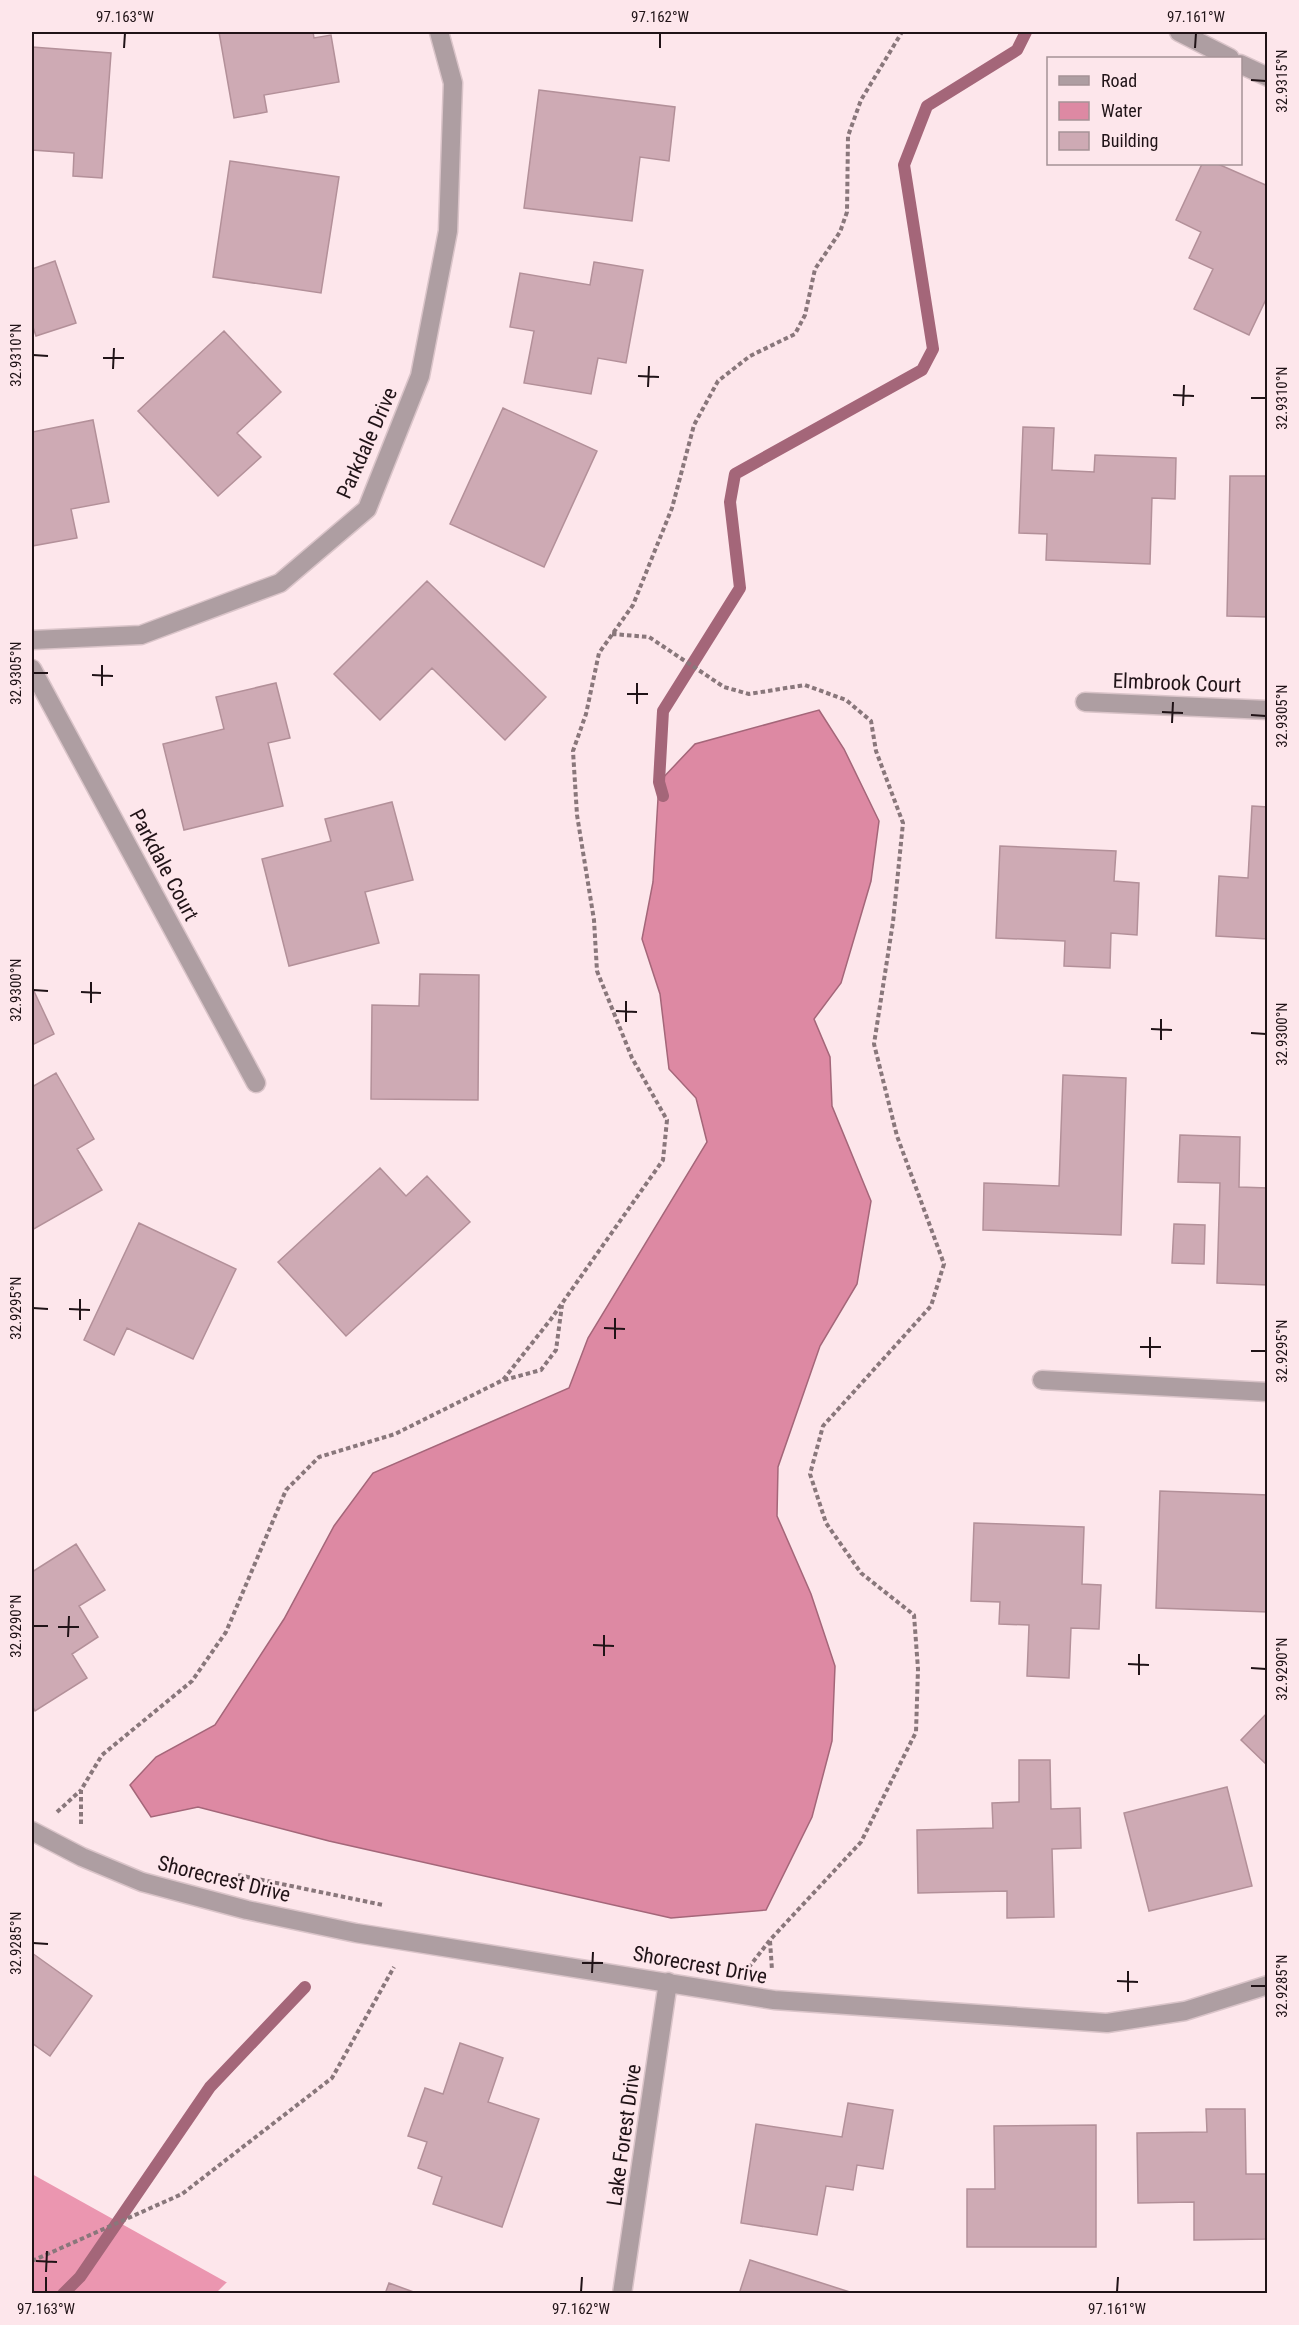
<svg xmlns="http://www.w3.org/2000/svg" width="1299" height="2325" font-family="'Roboto Condensed',sans-serif">
<style>
.forest{fill:#eb96b0}
.water{fill:#dd89a3;stroke:#a46679;stroke-width:1.5}
.lines{fill:none;stroke-linecap:round;stroke-linejoin:round}
.stream{stroke:#a46679;stroke-width:12}
.building{fill:#ceaab4;stroke:#b39099;stroke-width:1.5}
.minor-casing{stroke:#dac4c9;stroke-width:21}
.path{stroke:#89777b;stroke-width:4;stroke-dasharray:4.5 3;stroke-linecap:butt}
.minor{stroke:#ae9ea2;stroke-width:18}
.ticks{fill:none;stroke:#201317;stroke-width:2}
.labels{text-anchor:middle;dominant-baseline:central;stroke-width:5;stroke-linejoin:round;paint-order:stroke}
.street-label{font-size:21px;fill:#201317;stroke:#fde6eb}
.neatline{fill:none;stroke:#201317;stroke-width:2}
.ticks-label{font-size:15px;text-anchor:middle;fill:#201317}
</style>
<rect width="100%" height="100%" fill="#fde6eb"/>
<path class="forest" d="M32 2174 226 2282H227L216 2293H32Z"/>
<path class="water" d="M819 710 844 749 879 821 871 881 841 983 814 1019 830 1057 832 1106 871 1201 857 1284 820 1346 778 1467 777 1516 811 1594 835 1666 832 1741 812 1817 766 1910 671 1918 329 1841 198 1807 151 1817 130 1785 156 1757 215 1725 284 1619 334 1526 373 1473 569 1388 588 1338 707 1142 696 1098 669 1069 660 994 642 939 653 882 659 782 695 744Z"/>
<g class="lines">
<path class="stream" d="M663 796 659 782 663 711 740 588 730 502 735 474 922 370 933 349 904 165 927 106 1017 50 1026 32
M63 2294 80 2277 210 2087 305 1987"/>
</g>
<path class="building" d="M219 32H313L314 38 331 35 339 82 264 95 267 112 234 118Z
M32 47 111 53 102 178 73 176 74 153 32 150Z
M539 90 675 107 669 161 640 157 632 221 524 208Z
M230 161 339 177 321 293 213 277Z
M1202 164H1218L1268 186V295L1249 335 1194 309 1213 269 1189 258 1201 232 1176 220Z
M55 261 76 323 36 336 32 324V269Z
M594 262 643 270 626 363 598 358 591 394 524 383 534 331 510 327 520 273 590 285Z
M224 331 281 392 237 433 261 457 218 496 138 411Z
M503 408 597 451 544 567 450 524Z
M93 420 109 502 71 509 77 538 32 546V432Z
M1023 427 1054 428 1052 470 1094 472 1095 455 1176 458 1175 499 1152 498 1150 564 1046 560 1047 534 1019 533Z
M1230 476H1268V617L1227 616Z
M427 581 546 697 505 740 432 668 380 720 334 674Z
M276 683 290 738 268 743 283 806 184 830 163 744 224 729 216 697Z
M392 802 413 880 365 892 379 943 289 966 262 859 331 841 325 819Z
M1252 806 1268 807V939L1216 936 1219 876 1248 878Z
M1000 846 1116 851 1114 881 1139 883 1137 935 1111 933 1110 968 1064 966 1065 941 996 938Z
M420 974 479 975 478 1100 371 1099 372 1005 419 1006Z
M32 987 54 1034 32 1045Z
M56 1073 94 1139 77 1149 102 1190 32 1230V1087Z
M1063 1075 1126 1078 1121 1235 983 1230 984 1183 1059 1186Z
M1180 1135 1240 1137 1239 1187 1268 1188V1285L1217 1283 1220 1183 1178 1182Z
M380 1168 406 1196 427 1176 470 1222 346 1336 278 1262Z
M139 1223 236 1269 193 1359 127 1328 114 1355 84 1340Z
M1174 1224 1205 1225 1204 1264 1172 1263Z
M1160 1491 1268 1495V1612L1156 1608Z
M974 1523 1084 1527 1082 1584 1101 1585 1099 1629 1071 1628 1069 1678 1027 1676 1029 1625 999 1624 1000 1602 971 1601Z
M76 1544 105 1590 79 1606 98 1637 72 1654 87 1678 35 1711 32 1705V1572Z
M1268 1712V1766L1241 1740Z
M1019 1760H1050L1051 1809 1080 1808 1081 1848 1052 1849 1054 1917 1007 1918V1891L918 1893 917 1830 993 1828 992 1803 1019 1802Z
M1227 1787 1252 1886 1149 1911 1124 1813Z
M32 1953 92 1996 50 2056 32 2043Z
M460 2043 503 2058 488 2102 539 2119 502 2227 433 2204 442 2177 418 2168 427 2142 408 2136 425 2088 443 2094Z
M848 2103 893 2110 883 2169 857 2165 853 2190 826 2186 817 2235 741 2223 756 2124 842 2137Z
M1206 2109H1245L1246 2174H1268V2239L1194 2240V2202L1138 2203 1137 2133 1207 2132Z
M1096 2125V2247H967V2189H995L994 2126Z
M750 2260 856 2294H739Z
M389 2283 419 2294H385Z"/>
<g class="lines">
<defs>
<path id="minor" d="M1179 32 1230 58
M1240 64 1268 77
M32 640 141 635 280 583 367 509 420 376 448 231 453 83 439 32
M32 669 256 1083
M1085 702 1268 710
M1042 1380 1268 1392
M32 1831 82 1857 142 1882 247 1910 356 1933 774 2000 1107 2023 1185 2011 1268 1985
M622 2294 668 1982"/>
</defs>
<use href="#minor" class="minor-casing"/>
<path class="path" d="M612 634 649 637 724 687 749 694 805 685 846 700 871 721 876 751 903 823 893 922 874 1044 897 1136 944 1264 931 1306 823 1426 810 1474 826 1523 861 1573 914 1615 918 1669 916 1732 861 1842 770 1940 749 1967
M504 1380 541 1370 556 1350 562 1305
M57 1812 80 1791
M81 1824V1790L102 1755 192 1681 226 1632 286 1490 319 1457 395 1434 503 1380 551 1319 663 1160 667 1120 632 1058 597 971 594 920 577 815 573 751 586 714 599 653 633 605 672 508 694 425 718 381 750 356 795 334 805 315 815 269 840 232 847 212 848 136 861 100 902 32
M238 1875 383 1905
M770 1941 772 1970
M32 2261 182 2194 332 2078 394 1967"/>
<use href="#minor" class="minor"/>
</g>
<path class="ticks" d="M124 48 125 33M660 48V33M1195 48 1196 33M1251 80 1266 81M33 355 48 356M103 358H124M113 369 114 348M638 376 659 377M648 387 649 366M1173 395 1194 396M1251 398H1266M1183 406 1184 385M33 673H48M92 675 113 676M102 686V665M627 694H648M637 704V683M1162 712 1183 713M1251 715 1266 716M1172 723 1173 702M33 990 48 991M81 992 101 993M91 1003V982M616 1011 637 1012M626 1022V1001M1151 1029 1172 1030M1251 1033 1266 1034M1161 1040V1019M33 1308 48 1309M69 1309 90 1310M80 1320V1299M604 1328 625 1329M615 1339V1318M1140 1347H1161M1251 1351H1266M1150 1358V1337M33 1626H48M58 1627H79M68 1637 69 1616M593 1645 614 1646M604 1656V1635M1128 1664 1149 1665M1251 1668 1266 1669M1139 1675V1654M33 1943 48 1944M582 1963H603M592 1973 593 1952M1117 1981 1138 1982M1251 1986H1266M1128 1992V1971M36 2261 57 2262M46 2272 47 2251M46 2292V2277M581 2292 582 2277M1117 2292 1118 2277"/>
<g class="labels">
<g class="street-label">
<text transform="translate(367 443) rotate(-66)">Parkdale Drive</text>
<text transform="translate(1177 683) rotate(2)">Elmbrook Court</text>
<text transform="translate(164 865) rotate(62)">Parkdale Court</text>
<text transform="translate(224 1879) rotate(14)">Shorecrest Drive</text>
<text transform="translate(700 1965) rotate(10)">Shorecrest Drive</text>
<text transform="translate(624 2135) rotate(-82)">Lake Forest Drive</text>
</g>
</g>
<rect width="1299" height="2325" fill="none" stroke="#fde6eb" stroke-width="66"/>
<rect x="1047" y="57" width="195" height="108" fill="#fde6eb" stroke="#a59296" stroke-width="1.5"/>
<rect x="1059" y="76" width="30" height="9" fill="#ae9ea2" stroke="#a59296" stroke-width="1.5"/>
<text x="1101" y="87" font-size="18" fill="#201317">Road</text>
<rect x="1059" y="102" width="30" height="18" fill="#dd89a3" stroke="#a59296" stroke-width="1.5"/>
<text x="1101" y="117" font-size="18" fill="#201317">Water</text>
<rect x="1059" y="132" width="30" height="18" fill="#ceaab4" stroke="#a59296" stroke-width="1.5"/>
<text x="1101" y="147" font-size="18" fill="#201317">Building</text>
<rect x="33" y="33" width="1233" height="2259" class="neatline"/>
<g class="ticks-label">
<text x="125" y="22">97.163°W</text>
<text x="660" y="22">97.162°W</text>
<text x="1196" y="22">97.161°W</text>
<text transform="translate(1282 81) rotate(-90)" y="5">32.9315°N</text>
<text transform="translate(16 355) rotate(-90)" y="5">32.9310°N</text>
<text transform="translate(1282 398) rotate(-90)" y="5">32.9310°N</text>
<text transform="translate(16 673) rotate(-90)" y="5">32.9305°N</text>
<text transform="translate(1282 716) rotate(-90)" y="5">32.9305°N</text>
<text transform="translate(16 990) rotate(-90)" y="5">32.9300°N</text>
<text transform="translate(1282 1034) rotate(-90)" y="5">32.9300°N</text>
<text transform="translate(16 1308) rotate(-90)" y="5">32.9295°N</text>
<text transform="translate(1282 1351) rotate(-90)" y="5">32.9295°N</text>
<text transform="translate(16 1626) rotate(-90)" y="5">32.9290°N</text>
<text transform="translate(1282 1669) rotate(-90)" y="5">32.9290°N</text>
<text transform="translate(16 1943) rotate(-90)" y="5">32.9285°N</text>
<text transform="translate(1282 1986) rotate(-90)" y="5">32.9285°N</text>
<text x="46" y="2314">97.163°W</text>
<text x="581" y="2314">97.162°W</text>
<text x="1117" y="2314">97.161°W</text>
</g>
</svg>
